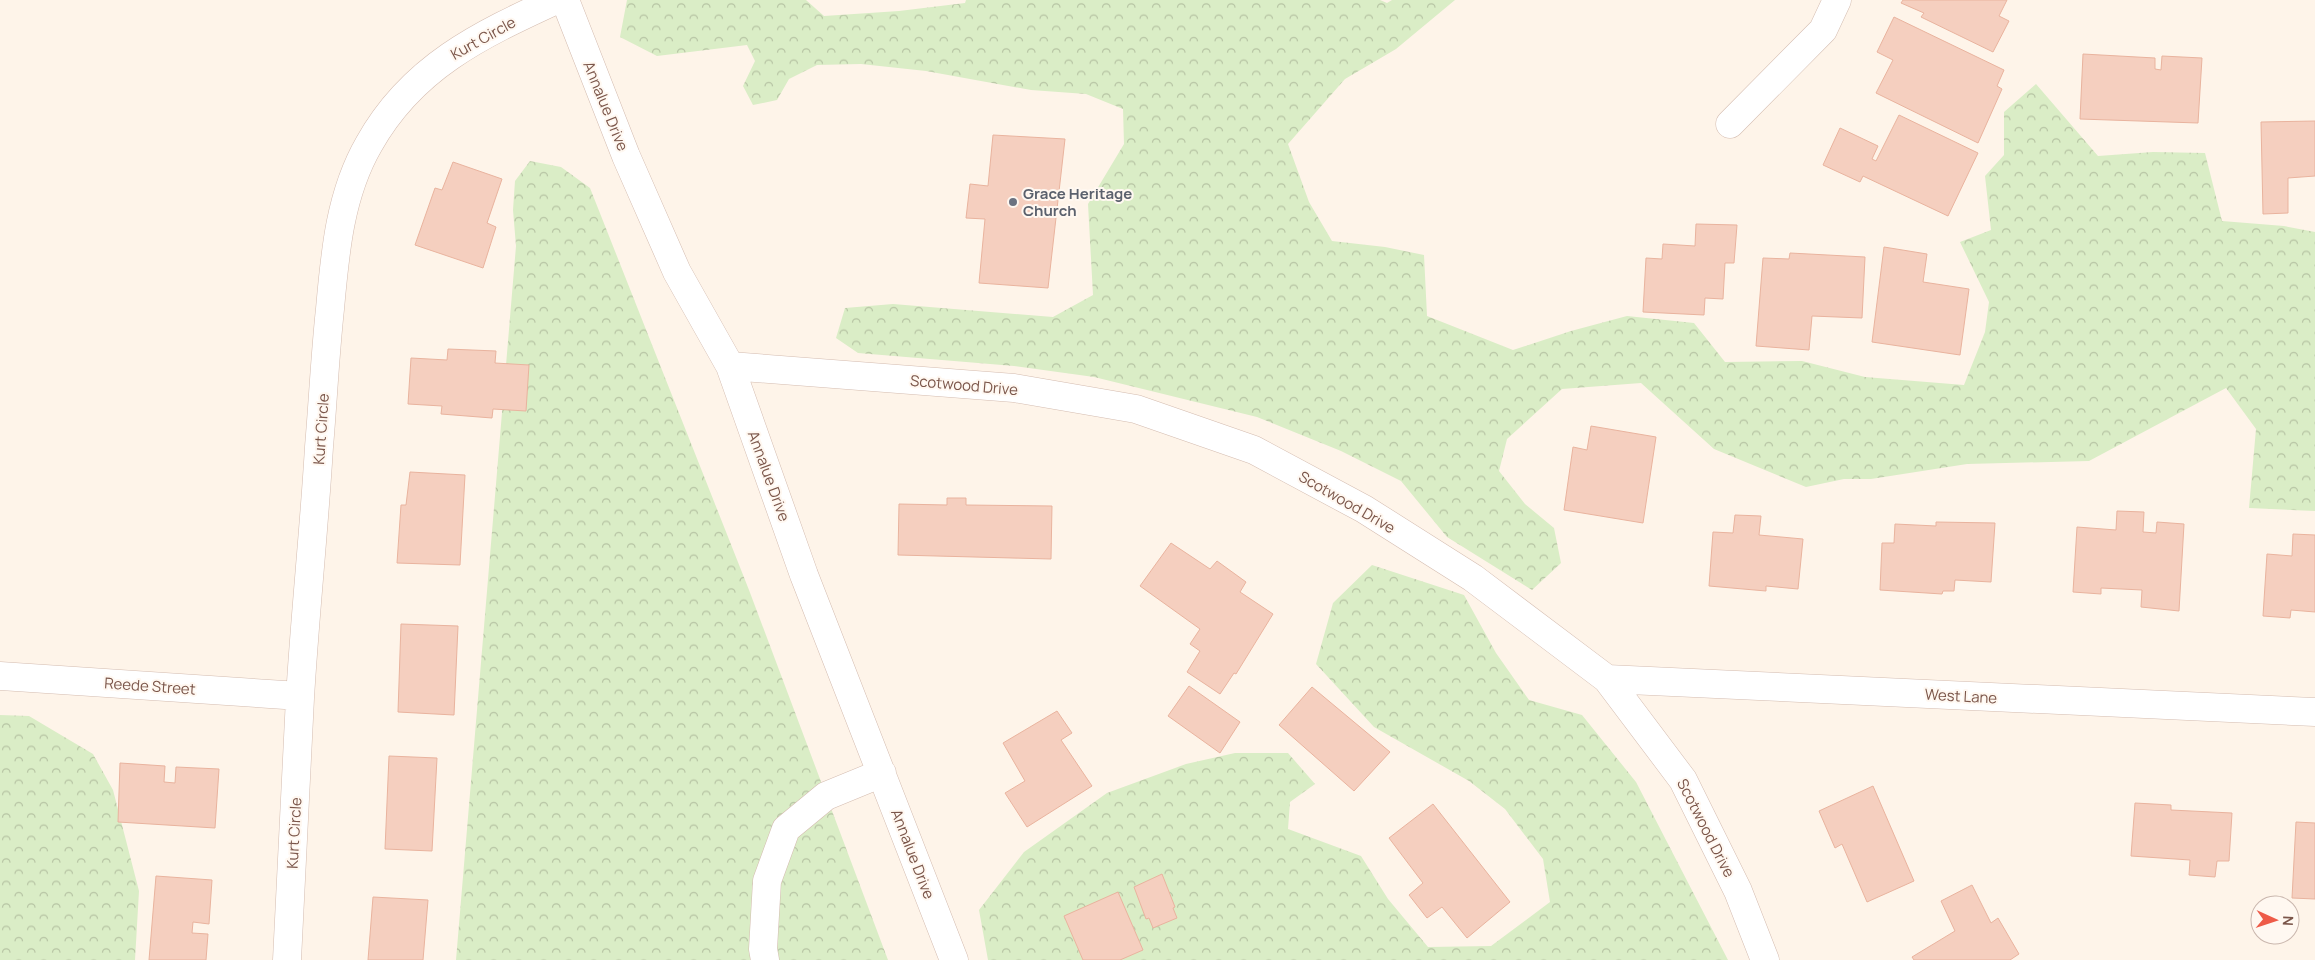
<svg xmlns="http://www.w3.org/2000/svg" width="2315" height="960" font-family="Manrope,sans-serif">
<style>
.forest{fill:url(#forest-crowns)}
.building{fill:#f5cfbf;stroke:#e9b39e}
.lines{fill:none;stroke-linecap:round;stroke-linejoin:round}
.minor-casing{stroke:#d4bcb0;stroke-width:29}
.minor{stroke:#fff;stroke-width:28}
.worship-dot{fill:#6b7280;stroke:#fff8f1;stroke-width:2}
.labels{text-anchor:middle;dominant-baseline:central;stroke-width:4;stroke-linejoin:round;paint-order:stroke}
.street-label{font-size:15px;fill:#7b564a;stroke:#fff8f1}
.worship-label{font-size:15px;font-weight:bold;fill:#5b616d;stroke:#fff8f1;text-anchor:start}
</style>
<defs>
<pattern id="forest-crowns" width="20" height="18" patternUnits="userSpaceOnUse" patternTransform="scale(1.25)"><rect width="20" height="18" fill="#daedc6"/><path d="M2 6a3 3 0 1 1 6 0M12 15a3 3 0 1 1 6 0" fill="none" stroke="#b6c3a3"/></pattern>
</defs>
<rect width="100%" height="100%" fill="#fef4e9"/>
<path class="forest" d="M627 0H806L824 16 899 11 965 3 966 0H1380L1387 3 1392 0H1455L1396 49 1345 79 1288 144 1309 202 1332 241 1385 247 1424 255 1427 316 1513 350 1571 331 1627 316 1694 323 1725 362 1802 361 1865 377 1964 385 1985 332 1989 302 1960 242 1991 230 1985 176 2004 155V112L2036 84 2098 156 2153 152 2205 153 2222 221 2284 226 2315 232V511L2249 508 2256 429 2226 388 2089 461 1967 464 1871 479H1844L1806 487 1714 449 1641 383 1562 389 1507 439 1499 471 1525 504 1554 528 1561 563 1532 590 1447 537 1401 481 1341 451 1257 417 1094 377 1014 366 858 353 836 338 845 308 893 304 1053 317 1093 295 1088 204 1124 144 1123 109 1086 94 1031 90 926 71 861 64 817 65 789 79 777 100 753 105 743 86 755 61 747 45 657 56 620 37Z
M530 161 561 167 590 188 749 590 888 960H456L516 246 513 210 515 181Z
M1372 565 1464 595 1496 653 1529 700 1582 715 1636 782 1728 960H988L979 910 1024 852 1107 793 1186 764 1235 753H1288L1315 784 1290 802 1288 829 1361 856 1388 899 1428 947 1491 946 1550 902 1543 859 1505 809 1469 781 1374 727 1316 664 1333 603Z
M0 715 29 716 93 754 113 790 139 891 135 960H0Z"/>
<path class="building" d="M1903 0H2007L1999 16 2009 21 1993 52 1921 17 1924 13 1901 3Z
M1894 17 2004 70 1997 86 2002 89 1978 143 1876 93 1893 60 1877 52Z
M2083 54 2155 58V69L2161 70 2162 56 2202 58 2198 123 2080 119Z
M1899 115 1978 153 1948 216 1863 176 1860 182 1823 165 1840 128 1878 146 1872 159 1876 161Z
M2315 121V176L2288 178V213L2263 214 2261 122Z
M993 135 1065 139 1048 288 979 283 985 219 966 218 970 184 988 186Z
M453 162 502 179 487 223 496 227 483 268 415 245 435 188 442 190Z
M1696 224 1737 225 1734 263H1725L1723 299 1705 298 1704 315 1643 312 1646 258 1662 259 1663 244 1695 246Z
M1884 247 1927 254 1923 282 1969 289 1960 355 1872 342Z
M1790 253 1865 257 1862 318 1812 316 1809 350 1756 346 1763 258 1789 259Z
M448 349 496 351 495 363 529 365 526 411 493 409 492 418 441 414 442 406 408 404 411 358 447 360Z
M1591 426 1656 437 1643 523 1564 510 1573 447 1587 450Z
M410 472 465 475 460 565 397 563 401 505H406Z
M947 498H966V505L1052 506 1051 559 898 555 899 504 947 505Z
M2117 511 2144 512 2143 532 2156 533 2157 522 2184 524 2179 611 2141 607 2142 590 2101 588V594L2073 592 2077 527 2116 530Z
M1735 515 1761 516 1759 535 1803 539 1798 589 1766 586V591L1709 586 1713 532 1733 533Z
M1936 522 1995 523 1991 582 1955 580 1954 591H1943L1942 594 1880 590 1882 543H1894L1895 524 1936 526Z
M2293 534 2315 535V612L2291 610 2290 618 2263 616 2267 554 2292 556Z
M1171 543 1210 569 1217 561 1246 582 1240 592 1273 614 1236 674 1234 673 1220 694 1187 672 1200 651 1190 644 1200 629 1140 586Z
M401 624 458 626 454 715 398 712Z
M1189 686 1240 722 1220 753 1168 716Z
M1312 687 1390 752 1354 791 1279 725Z
M1057 711 1072 733 1061 740 1092 786 1027 827 1005 793 1025 781 1003 743Z
M389 756 437 758 432 851 385 849Z
M120 763 165 766 164 782 175 783 176 767 219 769 215 828 118 822Z
M1873 786 1914 881 1867 902 1842 844 1835 848 1819 811Z
M2135 803 2171 805V810L2232 813 2229 861H2217L2215 877 2189 875 2190 860 2131 856Z
M1433 804 1510 902 1467 938 1442 907 1427 918 1409 895 1423 883 1389 838Z
M2296 822 2315 823V899L2292 898Z
M1162 874 1175 907 1173 908 1177 918 1153 928 1149 918 1146 919 1134 887Z
M156 876 212 880 209 924 193 922 192 933 208 934 206 960H149Z
M1972 885 1991 923 1998 918 2019 954 2010 960H1914L1912 957 1955 931 1941 901Z
M1118 892 1143 950 1120 960H1083L1064 916Z
M373 897 428 900 423 960H368Z"/>
<g class="lines">
<defs>
<path id="minor" d="M565 0 626 156 677 272 730 366 804 575 954 960
M1730 124 1823 30 1837 0
M730 366 1014 388 1136 409 1254 450 1364 509 1473 578 1607 679 1683 780 1738 891 1765 960
M0 676 300 696
M1607 679 2315 712
M287 960C292 873 295 785 300 698 305 614 314 531 319 447 323 401 325 355 330 309 335 252 340 194 369 144 412 67 480 35 556 0
M765 960 763 949 767 881 786 829 826 796 882 773"/>
</defs>
<use href="#minor" class="minor-casing"/>
<use href="#minor" class="minor"/>
</g>
<circle class="worship-dot" cx="1013" cy="202" r="5"/>
<g class="labels">
<g class="street-label">
<text transform="translate(483 38) rotate(-29)">Kurt Circle</text>
<text transform="translate(606 106) rotate(68)">Annalue Drive</text>
<text transform="translate(964 385) rotate(5)">Scotwood Drive</text>
<text transform="translate(321 429) rotate(-86)">Kurt Circle</text>
<text transform="translate(769 476) rotate(70)">Annalue Drive</text>
<text transform="translate(1347 502) rotate(30)">Scotwood Drive</text>
<text transform="translate(150 686) rotate(4)">Reede Street</text>
<text transform="translate(1961 696) rotate(3)">West Lane</text>
<text transform="translate(1706 828) rotate(63)">Scotwood Drive</text>
<text transform="translate(294 833) rotate(-87)">Kurt Circle</text>
<text transform="translate(913 854) rotate(69)">Annalue Drive</text>
</g>
<g class="worship-label">
<text x="1023" y="193">Grace Heritage<tspan x="1023" dy="17">Church</tspan></text>
</g>
</g>
<g transform="translate(2275 920) rotate(93)"><circle r="24" fill="#fff8f1" stroke="#cab7ae"/>
<path d="M0-4L9 19L0 12L-9 19Z" fill="#ee5b48"/>
<text y="-8" font-size="14" font-weight="bold" text-anchor="middle" fill="#7b564a">N</text>
</g>
</svg>
